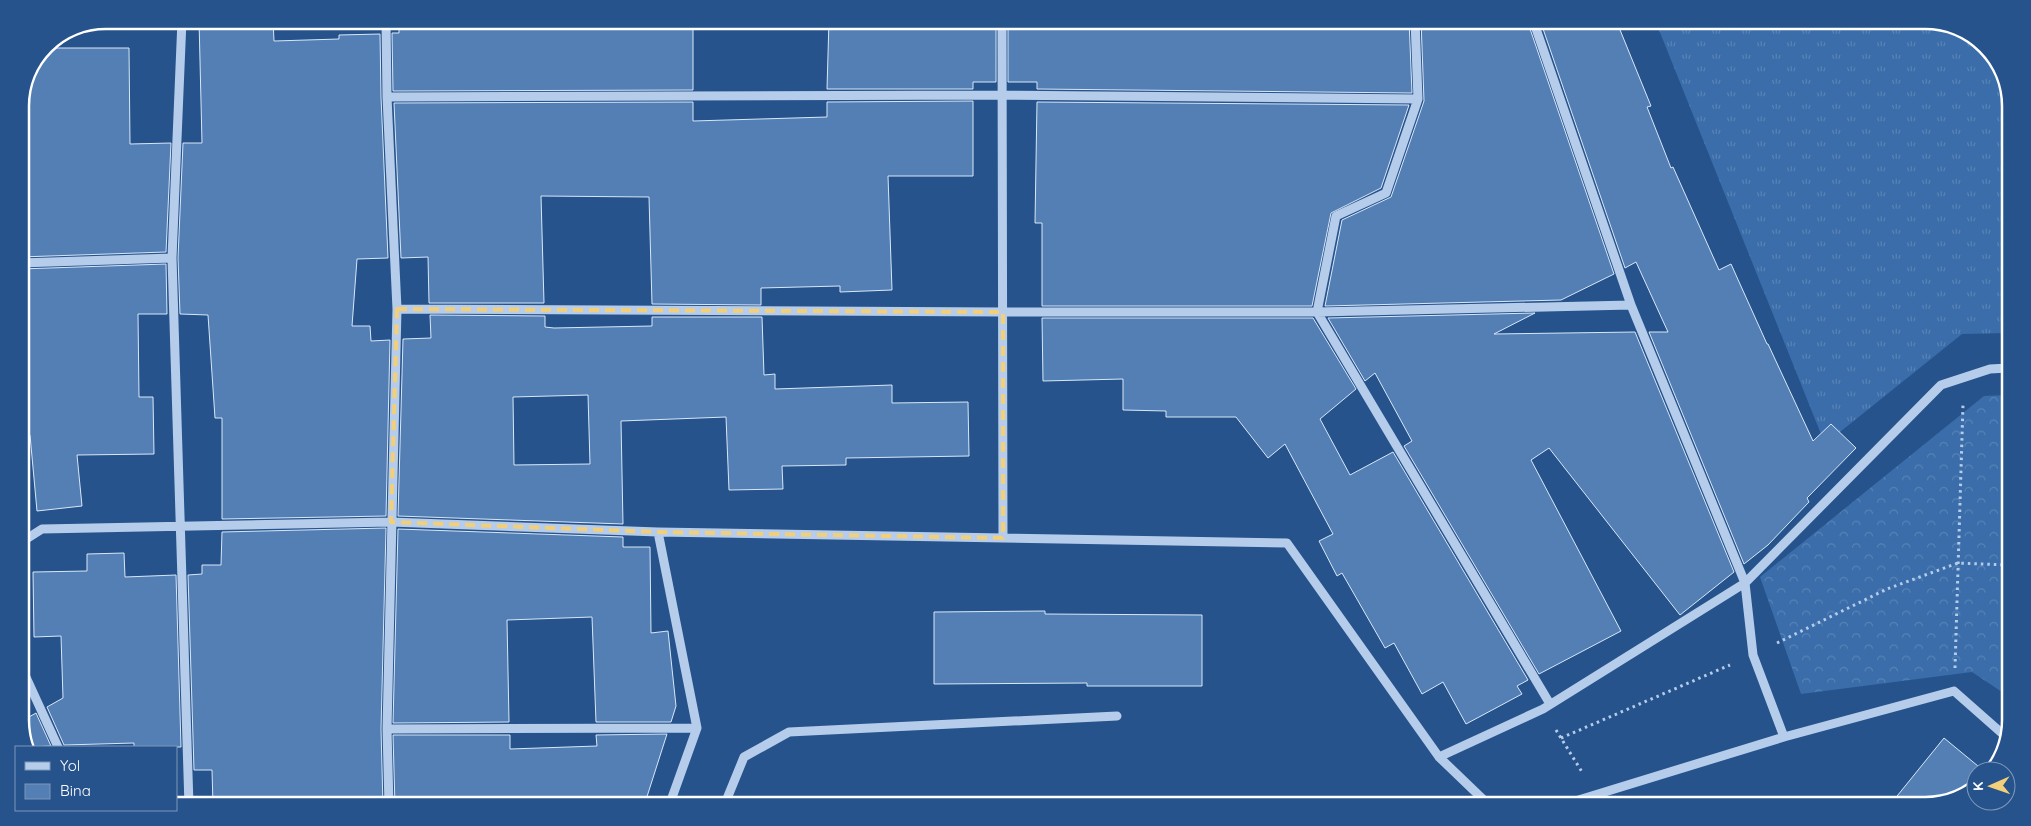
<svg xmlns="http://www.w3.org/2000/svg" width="2031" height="826" font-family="Quicksand,sans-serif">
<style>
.grass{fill:url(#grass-tufts)}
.forest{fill:url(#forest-crowns)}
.building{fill:#537fb5;stroke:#d9e7f8;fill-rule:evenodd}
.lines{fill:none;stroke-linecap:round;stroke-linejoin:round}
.path{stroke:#b5cdea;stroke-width:3;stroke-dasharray:2.5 4;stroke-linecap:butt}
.minor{stroke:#b5cdea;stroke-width:9}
.marked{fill:none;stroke:#f3cf7a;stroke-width:4;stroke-dasharray:10 6;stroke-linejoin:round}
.rim{fill:none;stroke:#fff;stroke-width:2.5}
</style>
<defs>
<pattern id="grass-tufts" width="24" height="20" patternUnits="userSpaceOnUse" patternTransform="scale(1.25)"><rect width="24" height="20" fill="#3a6da9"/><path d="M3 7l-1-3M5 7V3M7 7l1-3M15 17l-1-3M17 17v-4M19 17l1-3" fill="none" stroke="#5883b6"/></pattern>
<pattern id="forest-crowns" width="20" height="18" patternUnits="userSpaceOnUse" patternTransform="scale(1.25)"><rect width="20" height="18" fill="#3a6da9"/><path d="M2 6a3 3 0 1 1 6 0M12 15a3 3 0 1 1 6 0" fill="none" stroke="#5883b6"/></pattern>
</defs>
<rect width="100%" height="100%" fill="#26538c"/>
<path class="grass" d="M1655 20H1925L1958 26 1996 58 2011 100 2009 333 1962 334 1825 444Z"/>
<path class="forest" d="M2008 395 2005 694 1972 672 1801 694 1760 577 1984 396Z"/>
<path class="building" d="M199 20H273L274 41 339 39V35L380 34 381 97 388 258 357 259 352 326H370L371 341 390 340 386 516 222 519V418H215L208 315 180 314 178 258 183 143H202Z
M399 20H693V90L393 91 392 33H399Z
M829 20 996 22V82H973V89H827Z
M1033 20H1409L1412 93 1037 89V82H1008V23H1033Z
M1421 20H1527L1614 274 1561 300 1325 306 1342 220 1391 197 1424 101Z
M1540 20H1616L1651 106 1647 107 1671 168 1673 167 1719 270 1731 264 1767 344H1768L1813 441 1831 424 1856 448 1807 498 1809 502 1768 545 1744 564 1649 332H1668L1636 262 1625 268Z
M44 48H129L130 144 171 143 166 252 20 257 21 98Z
M973 101V176H888L892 290 840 292V286L761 288V305L652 304 649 197 541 196 544 303H429L428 257 401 258 394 103 693 102V121L827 117V102Z
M1037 102 1409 105 1381 188 1331 213 1312 306H1042V223H1035Z
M166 264 167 314H138L139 397H153L154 454 77 455 82 506 37 511 30 435H21L20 269Z
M1535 313 1494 334 1635 332 1734 572 1680 615 1549 448 1531 460 1621 631 1539 674 1404 446 1412 441 1375 373 1365 381 1328 318Z
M430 315 545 316V327L554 328 652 326V317H762L764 375 775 374V389L892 385V403L968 402 969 456 846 458V465L782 466 783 489 729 490 726 417 621 421 623 524 398 516 403 339 431 338ZM588 395 590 464 514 465 513 397Z
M1042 318H1313L1356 389 1320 419 1350 475 1393 452 1528 680 1517 686 1522 694 1466 724 1443 682 1422 694 1394 643 1385 648 1342 573 1337 576 1319 541 1333 534 1285 444 1268 458 1236 417H1166V411L1123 410V379L1043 381Z
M386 528 381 729 383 806H213L212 770H194L188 575 202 574V565H221L222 532Z
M398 529 623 537V547H650L651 633 668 631 676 706 671 722H596L592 617 507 620 509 722 393 723Z
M124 553 125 577 176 575 181 747H134V743L64 745 47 707 63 698 61 636 34 637 33 572 87 571V554Z
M1045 611V614L1202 615V686H1087V683L934 684V612Z
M36 713 51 746 28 747 20 722Z
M667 734 644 806H395L393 735H510V749L597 746 596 735Z
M1944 738 1984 771H1976V788L1973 791 1926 806H1889Z"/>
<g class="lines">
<path class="path" d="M1777 643 1887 589 1958 563 2006 565
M1955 668 1963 404
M1556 730 1582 772
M1561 738 1730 665"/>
<path class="minor" d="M386 20 387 97 397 309 387 729 389 806
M1002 20 1003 538
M1415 20 1418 99 1386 193 1336 216 1317 312 1550 704
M1533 20 1631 305 1745 583 1753 655 1784 737
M103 21 136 20
M387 97 1003 95 1418 99
M172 258 189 806
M20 263 172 258 182 20
M397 309 1003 312H1317L1631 305
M658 532 697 728 669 806
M20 543 42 529 391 522 658 532 1287 543 1439 757 1490 806
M20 664 58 747
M387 729 697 728
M1439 757 1543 709 1745 583 1941 385 1990 369 2008 368
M724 806 744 757 789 732 1117 716
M1559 806 1784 737 1954 691 2005 736"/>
</g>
<path class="marked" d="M397 309 1003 312V538L658 532 391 522Z"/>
<path d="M0 0H2031V826H0ZM106 29H1925A77 77 0 0 1 2002 106V720A77 77 0 0 1 1925 797H106A77 77 0 0 1 29 720V106A77 77 0 0 1 106 29Z" fill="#26538c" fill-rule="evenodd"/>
<path class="rim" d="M106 29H1925A77 77 0 0 1 2002 106V720A77 77 0 0 1 1925 797H106A77 77 0 0 1 29 720V106A77 77 0 0 1 106 29Z"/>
<rect x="15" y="746" width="162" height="65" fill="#26538c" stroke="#7d98ba"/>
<rect x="25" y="762" width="25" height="8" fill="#b5cdea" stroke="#7d98ba"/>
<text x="60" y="771" font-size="15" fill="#ffffff">Yol</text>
<rect x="25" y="784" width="25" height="15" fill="#537fb5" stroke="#7d98ba"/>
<text x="60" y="796" font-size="15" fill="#ffffff">Bina</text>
<g transform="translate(1991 786) rotate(268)"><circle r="24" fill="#26538c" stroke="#7d98ba"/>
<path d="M0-4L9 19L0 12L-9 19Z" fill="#f3cf7a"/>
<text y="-8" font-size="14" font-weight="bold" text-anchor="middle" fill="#ffffff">K</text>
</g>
</svg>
